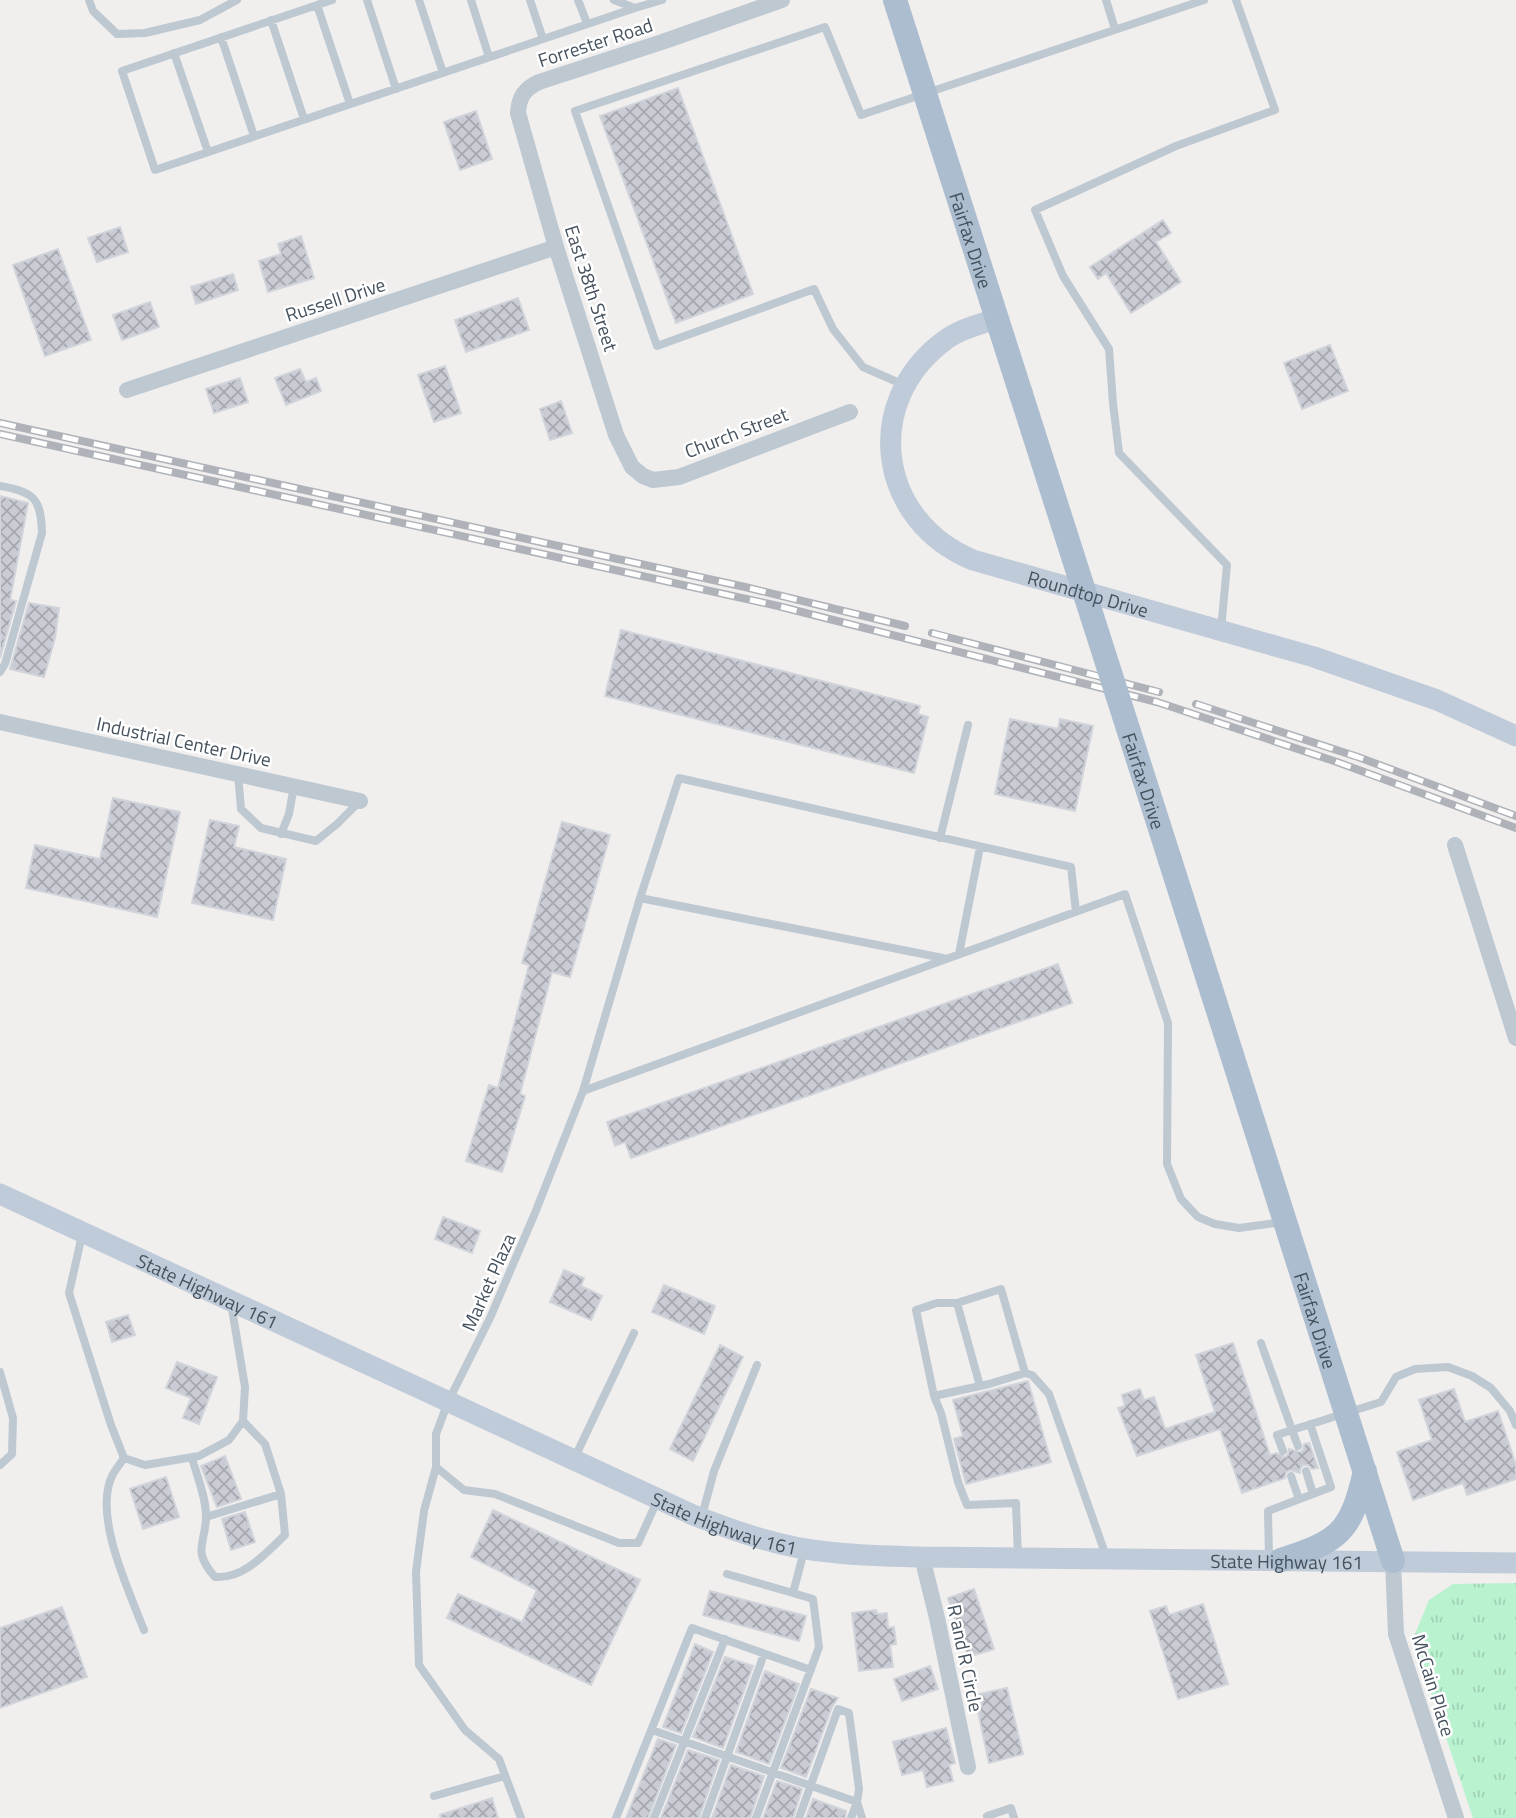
<svg xmlns="http://www.w3.org/2000/svg" width="1516" height="1818" font-family="'Titillium Web',sans-serif">
<style>
.grass{fill:url(#grass-tufts)}
.building{fill:url(#building-cross-hatch);stroke:#d1d4da;stroke-width:2}
.lines{fill:none;stroke-linecap:round;stroke-linejoin:round}
.lane{stroke:#bdc8d1;stroke-width:8}
.street{stroke:#bdc8d1;stroke-width:16}
.secondary{stroke:#bfcbd9;stroke-width:21}
.primary{stroke:#abbdcf;stroke-width:24}
.rail-casing{stroke:#afb3b9;stroke-width:8}
.rail{stroke:#fff;stroke-width:5;stroke-dasharray:16;stroke-linecap:butt}
.primary-bridge{stroke:#abbdcf;stroke-width:24}
.labels{text-anchor:middle;dominant-baseline:central;stroke-width:5;stroke-linejoin:round;paint-order:stroke}
.street-label{font-size:19px;fill:#45515d;stroke:#fff}
</style>
<defs>
<pattern id="grass-tufts" width="24" height="20" patternUnits="userSpaceOnUse" patternTransform="scale(1.75)"><rect width="24" height="20" fill="#b8f2cf"/><path d="M3 7l-1-3M5 7V3M7 7l1-3M15 17l-1-3M17 17v-4M19 17l1-3" fill="none" stroke="#a0d1b4"/></pattern>
<pattern id="building-cross-hatch" width="8" height="8" patternUnits="userSpaceOnUse" patternTransform="scale(1.75)"><rect width="8" height="8" fill="#c9ccd4"/><path d="M0 0l8 8M0 8l8-8" fill="none" stroke="#a5a8af"/></pattern>
</defs>
<rect width="100%" height="100%" fill="#f1eeee"/>
<path class="grass" d="M1516 1583V1818H1473L1413 1639 1429 1600 1453 1584Z"/>
<path class="building" d="M678 88 753 294 676 323 600 116Z
M476 111 492 159 460 170 444 122Z
M1163 220 1171 233 1156 242 1181 282 1131 313 1106 273 1098 279 1090 267Z
M120 227 128 252 97 262 88 238Z
M301 236 314 278 268 292 259 261 281 254 278 244Z
M58 249 91 340 45 356 13 265Z
M233 274 238 290 196 304 191 287Z
M518 298 529 330 466 352 455 320Z
M150 302 159 327 122 340 113 315Z
M1330 345 1348 391 1302 409 1284 363Z
M445 366 461 413 434 422 418 375Z
M300 369 306 382 316 378 321 391 286 405 275 378Z
M240 378 248 402 214 413 206 389Z
M561 401 572 433 550 440 540 409Z
M0 496 28 503 10 600 16 601 0 658Z
M29 603 59 608 55 638 44 677 10 669Z
M621 630 920 706 918 714 928 717 914 773 605 696Z
M1010 719 1058 729 1060 719 1093 726 1075 811 995 794Z
M113 798 180 812 157 917 26 888 35 845 100 859Z
M210 820 239 826 234 847 286 859 273 920 192 903Z
M562 822 610 835 570 977 552 972 520 1094 525 1096 502 1172 466 1161 489 1085 498 1088 529 965 522 963Z
M1058 964 1072 1003 631 1158 625 1142 615 1146 607 1122Z
M443 1217 480 1231 472 1253 435 1239Z
M564 1270 584 1278 581 1286 602 1296 591 1320 550 1302Z
M664 1285 715 1306 704 1334 652 1312Z
M128 1315 135 1335 112 1342 106 1322Z
M1233 1343 1270 1455 1277 1453 1285 1457 1288 1455 1289 1449 1300 1452 1303 1450 1304 1444 1309 1443 1318 1468 1312 1469 1308 1465H1303L1300 1469V1473L1290 1470 1286 1472 1285 1478 1242 1493 1220 1429 1137 1456 1118 1408 1125 1406 1122 1395 1140 1389 1144 1400 1154 1397 1165 1429 1215 1412 1196 1355Z
M720 1345 743 1357 693 1461 670 1449Z
M177 1362 217 1377 199 1424 183 1418 191 1398 166 1388Z
M1028 1381 1051 1462 966 1484 954 1439 963 1436 953 1400Z
M1454 1389 1465 1422 1498 1411 1516 1465V1479L1467 1495 1463 1483 1413 1500 1397 1452 1432 1440 1419 1400Z
M225 1456 241 1499 217 1507 201 1466Z
M166 1477 179 1517 143 1529 130 1489Z
M493 1510 640 1580 591 1685 447 1618 458 1594 522 1622 537 1590 471 1557Z
M245 1512 255 1542 231 1550 222 1519Z
M974 1589 994 1649 968 1657 948 1598Z
M710 1591 806 1616 799 1641 703 1615Z
M1203 1604 1228 1684 1178 1699 1150 1611 1166 1606 1169 1615Z
M62 1607 87 1677 0 1708V1628Z
M876 1610 877 1614 887 1613 888 1628 894 1627 896 1644 890 1645 893 1667 859 1671 852 1613Z
M695 1644 713 1652 681 1733 663 1727Z
M725 1657 753 1666 723 1748 693 1737Z
M930 1666 938 1689 902 1701 894 1679Z
M765 1671 799 1684 769 1764 736 1752Z
M1007 1688 1023 1754 989 1763 977 1707 982 1706 979 1694Z
M811 1689 838 1698 832 1707 806 1777 781 1768Z
M946 1728 955 1763 949 1765 953 1781 927 1787 923 1770 902 1775 893 1742Z
M658 1739 676 1745 648 1818H626Z
M688 1750 719 1760 699 1818H661Z
M731 1765 764 1776 750 1818H712Z
M777 1781 802 1789 793 1818H763Z
M492 1798 498 1818H441L440 1815Z
M813 1799 846 1811 845 1818H806Z"/>
<g class="lines">
<path class="lane" d="M89 0 93 11 117 34 145 33 200 20 237 0
M332 0 122 71 155 170 635 8
M367 0 396 89
M419 0 443 73
M471 0 489 57
M530 0 543 39
M578 0 587 23
M614 0 635 8 662 0
M1106 0 1115 29
M317 5 350 104
M271 20 304 119
M221 37 254 136
M174 53 208 152
M904 385 863 367 833 329 814 289 657 346 575 111 825 27 861 115 1204 0
M0 486C34 492 41 498 42 533L5 664 0 672
M1221 630 1227 565 1119 453 1113 403 1109 349 1063 276 1035 210 1176 146 1275 110 1236 0
M238 774 241 809 261 828 316 841 337 824 360 801
M281 834 289 814 294 786
M940 838 968 725
M640 898 943 958
M959 954 980 847
M583 1091 640 898 679 778 1071 867 1076 912
M82 1235 69 1293 111 1425 124 1458 145 1465 199 1456 229 1440 243 1421 245 1387 231 1303
M957 1303 980 1386
M1261 1343 1292 1430 1381 1402 1396 1377 1415 1369 1448 1367 1472 1376 1491 1388 1510 1411 1516 1425
M0 1372 13 1418 12 1454 0 1465
M934 1396 989 1384 1025 1373
M1310 1424 1331 1487 1313 1494
M1283 1451 1277 1435 1292 1430 1298 1446
M575 1457 634 1333
M124 1458C120 1464 115 1470 112 1476 93 1516 129 1591 144 1630
M192 1458C197 1476 206 1497 206 1516 206 1544 191 1550 215 1577 244 1579 265 1554 285 1535L281 1494 265 1444 243 1421
M436 1467 424 1511 416 1572 419 1665 465 1730 499 1759 521 1818
M1291 1476 1299 1499
M658 1499 638 1543H619L495 1494 464 1490 436 1467V1434L448 1402 490 1318 535 1213 583 1091 1125 894 1168 1023 1167 1164 1181 1199 1198 1217 1215 1224 1239 1228 1283 1222
M702 1516 714 1471 757 1365
M206 1517 281 1494
M1018 1557 1016 1503 967 1505 958 1482 941 1413 934 1396 916 1310 937 1303H957L1001 1289 1025 1373 1032 1375 1049 1394 1106 1556
M1269 1558 1268 1511 1313 1494 1306 1471
M727 1574 793 1593
M652 1730C720 1754 789 1778 857 1802L859 1789 849 1713 838 1709 799 1818
M434 1796 505 1776
M857 1802 862 1818
M616 1818 692 1628 811 1670
M654 1818 725 1639
M705 1818 764 1654
M756 1818 819 1647 813 1599 793 1593 804 1551
M851 1818 857 1802
M988 1818 987 1816 1011 1808 1014 1818"/>
<path class="street" d="M782 0 662 42 539 82C524 89 519 97 518 113L556 247 616 435 632 467 643 476 653 480 679 477 850 412
M127 390 556 247
M0 722 360 801
M1455 845 1516 1038
M922 1557 937 1618 968 1767
M1393 1561 1396 1634 1456 1818"/>
<g class="secondary">
<path id="s1" d="M998 318C979 325 959 329 944 341 861 403 878 521 973 560L1314 657 1437 700 1516 736"/>
<path id="s2" d="M0 1194 693 1515C737 1532 782 1548 829 1552 860 1556 891 1556 922 1557L1516 1563"/>
</g>
<g class="primary">
<path id="s3" d="M895 0 1021 394"/>
<path id="s4" d="M1170 860 1393 1561"/>
<path d="M1281 1560C1340 1541 1351 1532 1365 1471"/>
</g>
<defs>
<path id="rail" d="M0 423 745 587 905 626
M0 434 778 606 1157 702 1337 762 1516 828
M932 633 1159 692
M1196 704 1358 757 1516 816"/>
</defs>
<use href="#rail" class="rail-casing"/>
<use href="#rail" class="rail"/>
<path class="primary-bridge" id="s5" d="M1021 394 1170 860"/>
</g>
<g class="labels">
<g class="street-label">
<text transform="translate(595 42) rotate(-18)">Forrester Road</text>
<text stroke="none"><textPath href="#s3" startOffset="252">Fairfax Drive</textPath></text>
<text transform="translate(592 288) rotate(72)">East 38th Street</text>
<text transform="translate(335 299) rotate(-18)">Russell Drive</text>
<text transform="translate(736 432) rotate(-21)">Church Street</text>
<text stroke="none"><textPath href="#s1" startOffset="450">Roundtop Drive</textPath></text>
<text transform="translate(184 741) rotate(12)">Industrial Center Drive</text>
<text stroke="none"><textPath href="#s5" startOffset="406">Fairfax Drive</textPath></text>
<text transform="translate(488 1282) rotate(-66)">Market Plaza</text>
<text stroke="none"><textPath href="#s2" startOffset="229">State Highway 161</textPath></text>
<text stroke="none"><textPath href="#s4" startOffset="483">Fairfax Drive</textPath></text>
<text stroke="none"><textPath href="#s2" startOffset="796">State Highway 161</textPath></text>
<text stroke="none"><textPath href="#s2" startOffset="1363">State Highway 161</textPath></text>
<text transform="translate(966 1658) rotate(78)">R and R Circle</text>
<text transform="translate(1434 1685) rotate(73)">McCain Place</text>
</g>
</g>
</svg>
